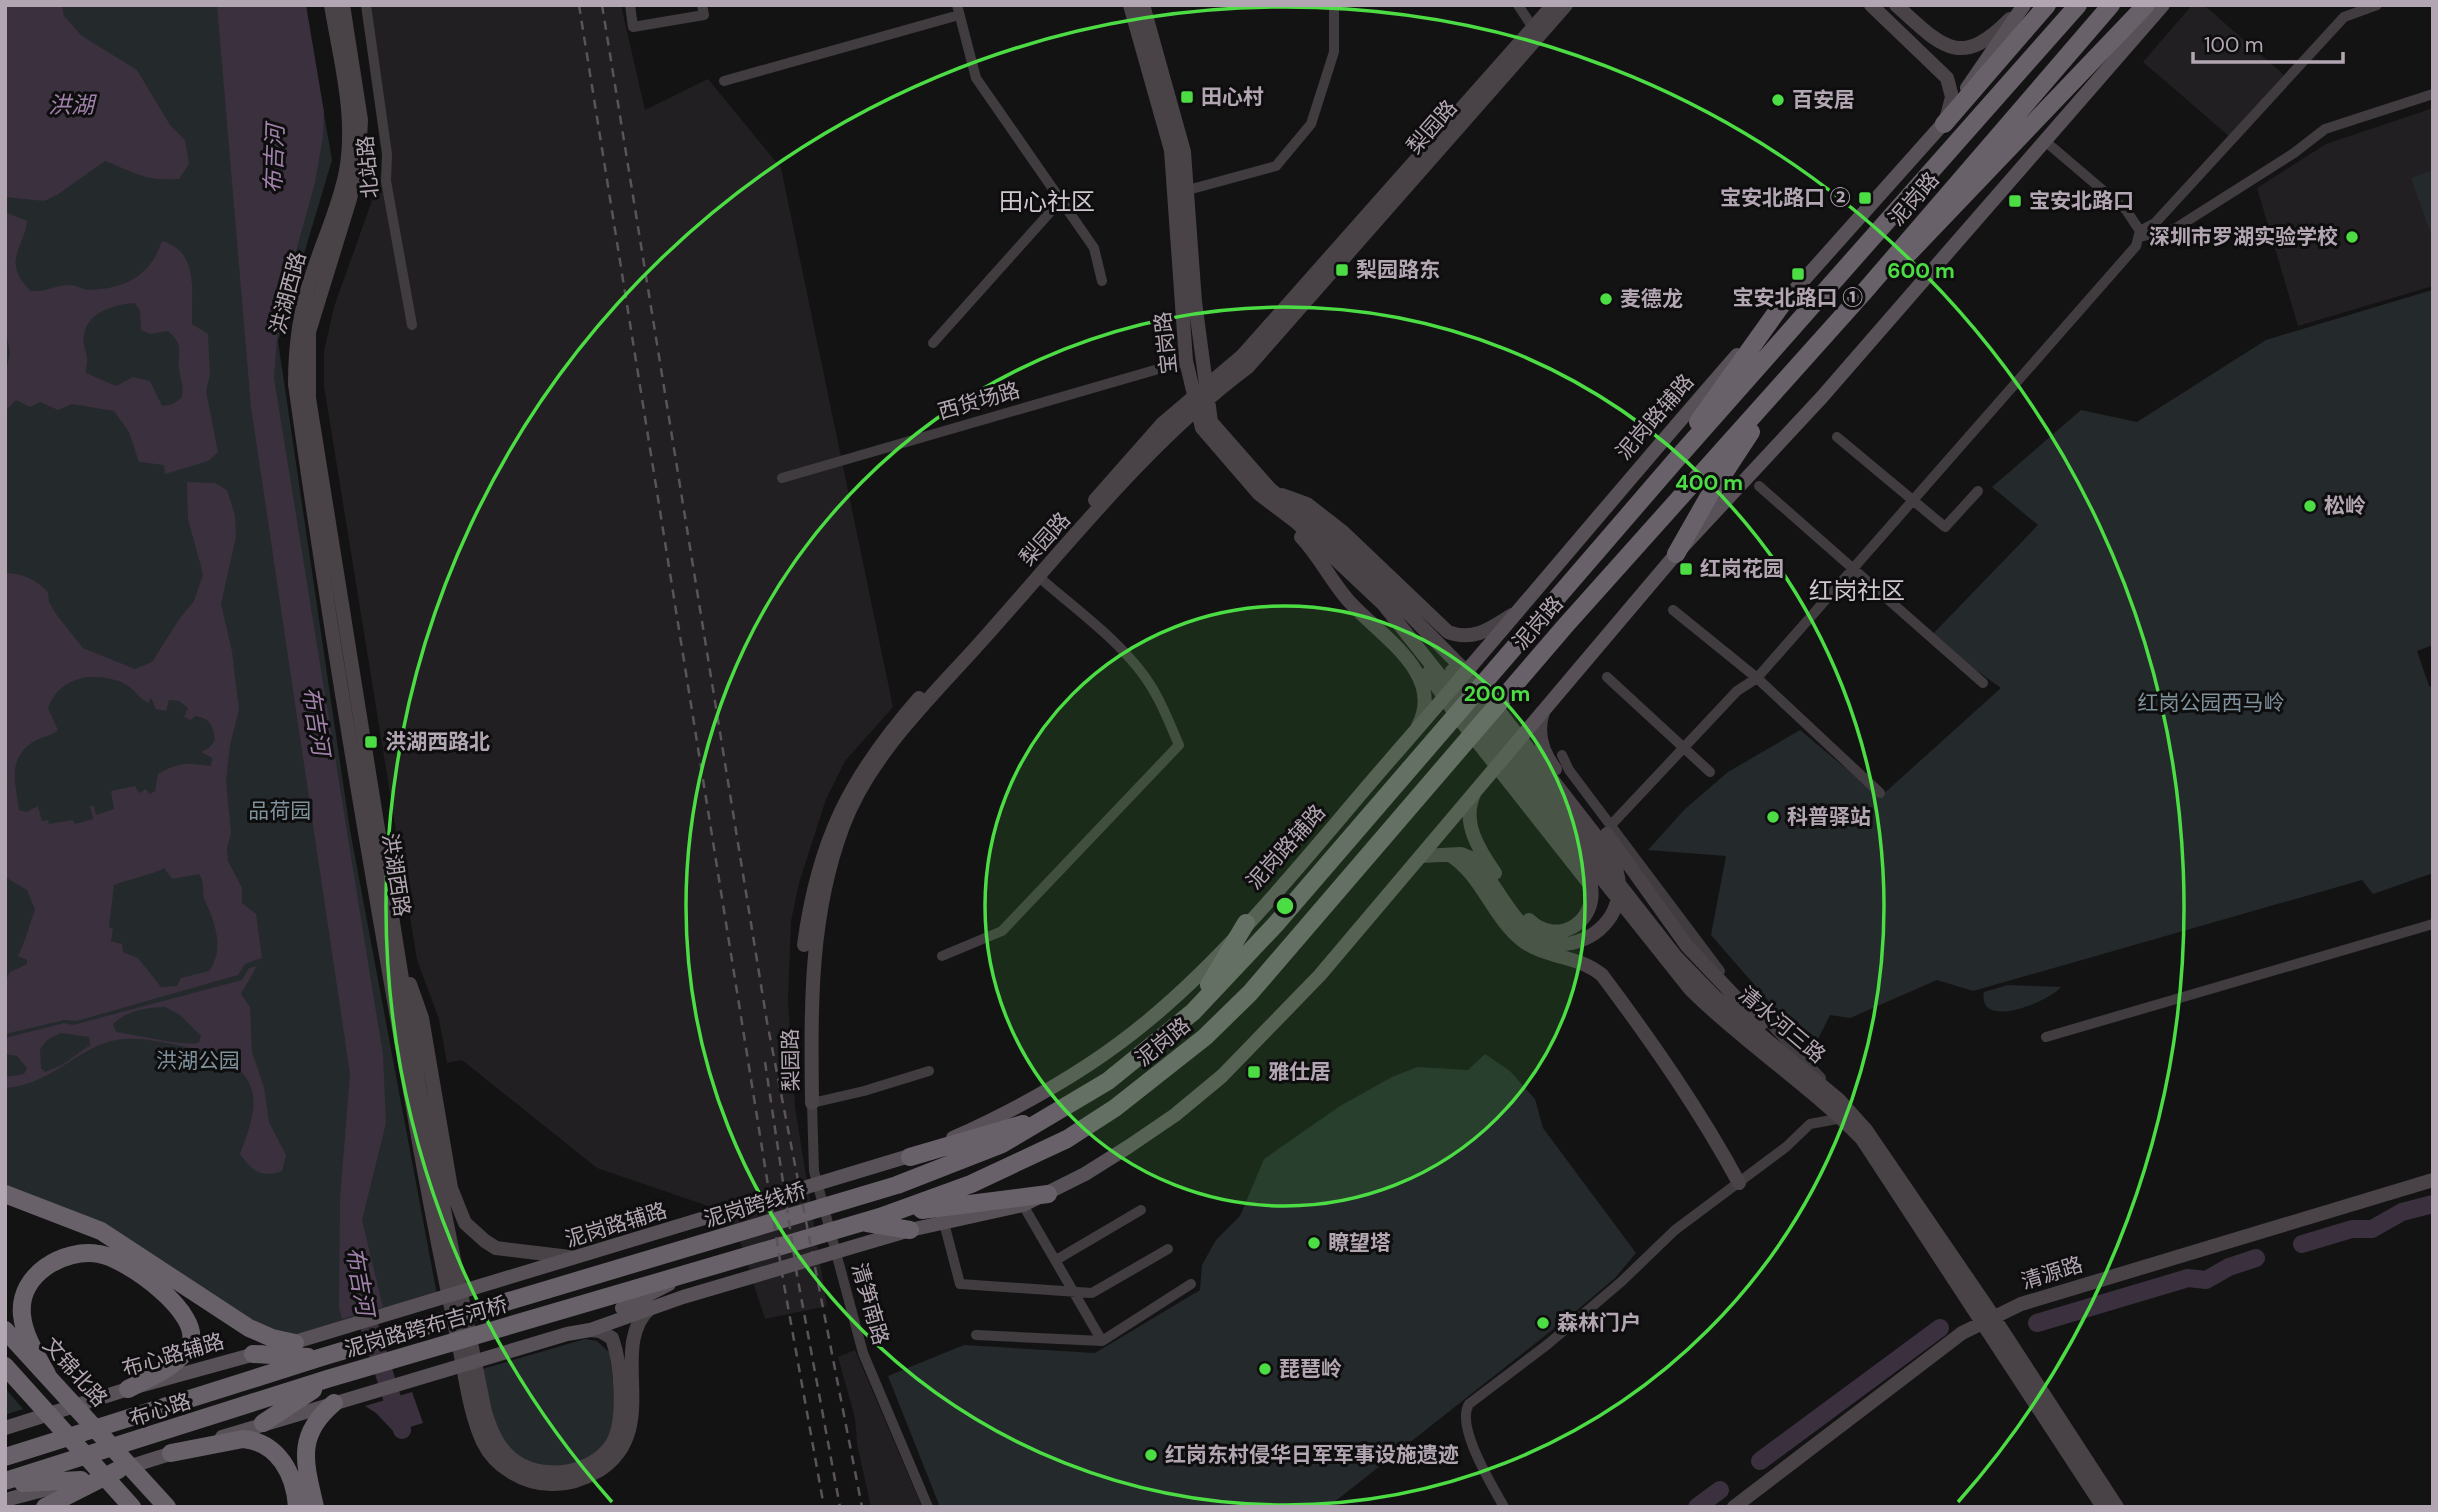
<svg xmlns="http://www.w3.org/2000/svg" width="2438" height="1512" font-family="'DM Sans','Noto Sans SC',sans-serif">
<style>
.built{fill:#211f21}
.green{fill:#24292c}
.water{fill:#3a303e;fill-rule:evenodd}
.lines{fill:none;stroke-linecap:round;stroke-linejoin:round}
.river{stroke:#3a303e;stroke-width:18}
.street{stroke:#403c3f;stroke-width:10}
.secondary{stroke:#494348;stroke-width:14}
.primary{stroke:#585157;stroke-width:14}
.highway{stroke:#696169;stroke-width:18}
.rail{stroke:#5a5359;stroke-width:2.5;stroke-dasharray:9 7;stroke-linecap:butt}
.ring{fill:none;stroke:#4cdc44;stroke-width:3.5}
.poi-dot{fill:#4cdc44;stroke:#0f0e0f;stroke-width:2.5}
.labels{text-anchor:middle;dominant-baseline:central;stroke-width:6;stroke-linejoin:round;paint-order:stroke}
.poi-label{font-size:21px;font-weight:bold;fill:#b3a6b3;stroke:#0f0e0f;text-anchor:start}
.street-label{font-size:21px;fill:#b3a6b3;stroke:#0f0e0f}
.park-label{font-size:21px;fill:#7f929c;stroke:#0f0e0f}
.water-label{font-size:23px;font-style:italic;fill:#a081ab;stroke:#0f0e0f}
.quarter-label{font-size:24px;fill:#d0c7d0;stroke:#0f0e0f}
.centre{fill:#4cdc44;stroke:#0f0e0f;stroke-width:3.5}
.ring-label{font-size:21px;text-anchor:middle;font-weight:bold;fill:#4cdc44;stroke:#0f0e0f;stroke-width:6;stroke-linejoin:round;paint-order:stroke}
</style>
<rect width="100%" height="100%" fill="#141314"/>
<path class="built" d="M367 5H621L645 110 708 79 781 168 893 707 845 761 826 799 799 883 791 921 788 1001 795 1107 827 1306 765 1319 741 1244 729 1225 708 1206 597 1168 462 1060 447 1063 439 1019 417 960 324 386V351L334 307 389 153Z
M2192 5H2204L2284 75 2230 137 2143 62Z
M2433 108V286L2298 326 2257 188 2326 144Z
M855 1350 922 1507H871L857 1444 855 1418 838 1357Z"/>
<path class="green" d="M5 5H305L332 160 278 341 350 830 437 1295 282 1340 99 1226 5 1186Z
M2433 170V240L2411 178Z
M2432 290 2433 645 2417 651 2429 686 2433 688V873L2373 894 2362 880 1973 991 1937 980 1850 1018 1830 1015 1816 1043 1785 1020 1711 935 1726 856 1648 850 1685 809 1728 772 1800 730 1880 797 2001 688 1930 637 2038 525 1992 487 2081 410 2137 422 2266 340Z
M2008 985 2061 987C2049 1002 1977 1031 1984 992Z
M1485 1054 1510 1071 1535 1099 1543 1128 1636 1253 1615 1278 1575 1312 1328 1507H940L888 1376 964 1345 1095 1353 1200 1290 1202 1265 1216 1240 1240 1216 1264 1159 1340 1106 1392 1077 1417 1067 1468 1070Z
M585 1339 597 1341 609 1352C613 1378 619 1412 608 1438 589 1481 523 1472 499 1438 490 1424 484 1388 479 1370Z
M5 1388 23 1409 5 1415Z"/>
<path class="water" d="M5 5H62L64 16 82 36 137 70 170 125 185 140 189 164 179 179C142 181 137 173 105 161L57 195 44 201 5 197Z
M217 5H306L324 112 323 136 315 183 279 312 274 378 383 1055 386 1123 362 1220 383 1307 342 1319 339 1308 340 1198 350 1074 251 407Z
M5 212 27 221C25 247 0 262 31 291 46 292 56 285 69 285 77 285 83 290 90 290 127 288 150 276 162 241 200 252 191 292 192 324L208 334 210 375 206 391 218 452 208 461 165 474 164 465 139 462 129 432 114 411 72 404 58 410 40 402 30 407 16 400 5 411V377L10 353 5 328ZM135 303 140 311 141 330 150 334 168 331C185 346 177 351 179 368 180 379 184 385 182 397L173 404 162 406 150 381 133 377 116 386 86 373C86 368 88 361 87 357 86 349 82 344 84 335 87 312 116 304 135 303Z
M187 482 215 483 227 490 235 515 236 537 221 604 232 651 239 710 230 745 226 781 231 833 227 848 228 861 242 888V903L256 914 262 958 245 964 238 975 77 1021 65 1020 5 1034V982L10 972 27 964V960L18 956C26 940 29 925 35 910L27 890 5 877V573C23 573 36 580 48 592L49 602 56 614 83 648 135 669 152 662 180 618 194 601 203 574 188 519ZM87 677C102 677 119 678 131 688 136 692 140 699 148 703L151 698 156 709 166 711 169 700 179 701 188 708 184 717 191 720 195 716C210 718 213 725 215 740L209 748 201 752 212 758 211 766C186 763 182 761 158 774L155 791 150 794 146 789 139 793 135 786 111 791 114 809 96 815 94 806H90L93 819 75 824 73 820 49 824 48 820 42 821 38 806 26 812 19 810C16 785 6 760 33 742 41 737 52 736 58 730L48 708C55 690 67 681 87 677ZM164 868 172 879 199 874C206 884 201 891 205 901 215 922 225 950 209 971L181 978 177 986 161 987 138 958 123 952 122 944 111 941 113 929 109 927 114 885C124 881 160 872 164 868Z
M257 966 241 994 250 1007 252 1052 264 1087 269 1122 286 1155 282 1171C261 1178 253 1172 240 1154 261 1099 262 1081 212 1048L203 1050C172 1046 136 1032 105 1043 69 1056 48 1085 5 1088V1077L24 1074 27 1068 17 1056 5 1054V1038L64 1023 73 1025 242 980 249 968ZM165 1007 180 1015 201 1036 199 1042C190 1048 132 1034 116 1032L113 1024C128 1010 145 1008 165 1007ZM61 1033 89 1037 90 1045 62 1065 45 1072 41 1068 40 1049 47 1040Z
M412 1392 423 1423 394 1432 376 1413 365 1406Z"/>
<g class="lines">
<path class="river" d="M2302 1244 2352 1229H2372L2402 1212 2433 1204
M358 1290 402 1430
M2037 1323 2188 1278 2206 1280 2229 1267 2256 1258
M1760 1461 1940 1328
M1697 1507 1720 1490"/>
<path class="street" d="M366 5 387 154 386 181 412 325
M630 5 633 27 704 15 702 5
M957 5 976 78 1094 248 1102 281
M1518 5 1535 31
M724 81 959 15
M1188 190 1276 166 1311 124 1334 52V5
M2140 231 2155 223 2344 17 2377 5
M2140 237 2176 228 2294 153 2325 129 2433 94
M933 343 1061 200
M1837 437 1945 527 1978 491
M782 478 1186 361
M1759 486 1983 683
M1673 610 1757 678 1880 793
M1607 677 1710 772
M1562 755 1569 770 1720 971
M1611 825 1737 691 1757 678 2136 246 2140 231 2126 210 2045 141
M942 956 1002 931 1179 745C1169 722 1160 698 1145 677 1118 639 1074 608 1039 577
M1745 997 1821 1078
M2046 1037 2433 924
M1023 1205 1102 1341
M944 1223 960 1284 1092 1293 1168 1249
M1056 1260 1141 1210
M976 1335 1102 1341 1191 1284
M928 1507 863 1353 814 1171 812 1103 864 1091 929 1071
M1504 1507C1492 1485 1455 1426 1469 1404L1548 1344 1621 1282 1675 1230 1786 1147 1810 1124 1842 1118"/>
<path class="secondary" d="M331 5C340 59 356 116 346 171 339 208 322 242 311 278 299 313 295 347 295 384 329 628 371 872 414 1114 427 1190 442 1265 458 1341 465 1373 469 1412 483 1442 495 1467 524 1484 551 1484 567 1485 584 1479 598 1471 664 1430 606 1348 650 1308
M343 5 361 120 359 157 350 199 309 332V398L420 1091 485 1412C490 1426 494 1440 504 1451 530 1483 590 1478 612 1444 626 1421 621 1363 612 1338L600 1331 590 1330
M1130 5 1171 150 1186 361 1202 428 1259 494 1296 522 1383 604 1690 989C1744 1043 1809 1084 1862 1139L2103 1507
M1143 5 1184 152 1195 302 1211 422 1270 489 1356 560 1478 684 1610 854C1620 874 1623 896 1611 916 1602 930 1589 939 1572 943 1519 954 1503 886 1471 858L1461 854 1421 856
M1871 5 1947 78 1952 97 1946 120
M1896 5C1941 45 1959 71 2010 19
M1282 495 1307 504 1343 532 1448 632C1474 642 1491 628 1512 615
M1095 500 1163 423 1243 355 1553 5
M1301 537C1319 556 1330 579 1347 599 1376 633 1447 673 1418 726
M1452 671 1677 958 1715 997 1839 1100 1866 1130 1987 1307 2117 1507
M1428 673 1454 712 1591 886C1597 923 1557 947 1529 920
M1543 712C1536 733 1542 752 1555 769
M1474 794C1461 822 1479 850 1495 873
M1607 834 1687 946 1761 1024
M1450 855C1482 875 1493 918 1523 941 1548 959 1578 955 1602 975 1652 1042 1699 1109 1739 1183
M804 945C818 840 850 777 919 698
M410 984 422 1018 451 1188 465 1223 485 1241 496 1248 570 1257
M812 1103C811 1008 809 917 843 826 871 752 935 694 986 636 1069 543 1148 442 1248 367L1566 5
M1734 1507 1962 1333 2021 1304 2433 1180"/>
<path class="primary" d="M1967 88 2024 5
M1776 311 1949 117
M953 1138C1022 1107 1092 1068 1150 1019 1236 948 1316 845 1390 760 1507 626 1620 489 1737 355
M622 1308 669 1284
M285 1345 919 1153
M5 1428 128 1389 262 1352
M222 1437 567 1334 590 1330 683 1297 910 1230 1023 1205 1085 1174 1128 1147 1175 1115 1222 1076 1320 975 1676 554 1822 397 2163 5
M122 1469 179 1451
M5 1500 55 1487"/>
<path class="highway" d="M1944 124 2047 5
M1909 253 2146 5
M1698 422 1783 303
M1676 554 1709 496 1751 432
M1209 985 1246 923
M910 1157 1023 1124
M5 1194 101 1231 249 1328 272 1338 295 1343
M922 1210 1048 1194
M867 1223 910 1230
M5 1330 167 1507
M253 1354 308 1357
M5 1366 132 1507
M47 1374C37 1356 24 1336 22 1315 18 1274 64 1248 99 1254 126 1258 206 1315 189 1346 177 1368 148 1378 128 1389
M263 1423 313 1390
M171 1453 243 1439C278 1442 295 1474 297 1507
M5 1457 322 1357 897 1185 1002 1144 1108 1081 1193 1012 1275 925 1674 462 2078 5
M5 1481 327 1379 880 1217 971 1184 1067 1139 1115 1108 1205 1037 1250 993 1566 625 1864 292 2111 5
M23 1483 81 1480
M45 1507 118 1470
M315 1507C305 1463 295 1436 334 1403"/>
<path class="rail" d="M579 5 783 1279 824 1507
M602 5 767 1022 862 1507
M765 1062 797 1275 840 1507"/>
</g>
<circle cx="1285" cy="906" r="300" fill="#4cdc44" fill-opacity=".12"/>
<g class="ring">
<circle cx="1285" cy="906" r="300"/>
<circle cx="1285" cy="906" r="599"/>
<path d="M612 1502A899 899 0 1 1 1958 1502"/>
</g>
<g class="poi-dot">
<rect x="1180" y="90" width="14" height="14" rx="3.5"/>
<circle cx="1778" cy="100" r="7"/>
<rect x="1858" y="191" width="14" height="14" rx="3.5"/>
<rect x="2008" y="194" width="14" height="14" rx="3.5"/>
<circle cx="2352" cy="237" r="7"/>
<rect x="1335" y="263" width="14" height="14" rx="3.5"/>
<rect x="1791" y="267" width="14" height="14" rx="3.5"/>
<circle cx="1606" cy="299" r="7"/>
<circle cx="2310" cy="506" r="7"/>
<rect x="1679" y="562" width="14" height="14" rx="3.5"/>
<rect x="364" y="735" width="14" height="14" rx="3.5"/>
<circle cx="1773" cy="817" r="7"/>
<rect x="1247" y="1065" width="14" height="14" rx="3.5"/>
<circle cx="1314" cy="1243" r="7"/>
<circle cx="1543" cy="1323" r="7"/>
<circle cx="1265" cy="1369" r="7"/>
<circle cx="1151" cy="1455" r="7"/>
</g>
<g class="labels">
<g class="poi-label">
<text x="1201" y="97">田心村</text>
<text x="1792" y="100">百安居</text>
<text x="1851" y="198" text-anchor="end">宝安北路口 ②</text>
<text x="2029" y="201">宝安北路口</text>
<text x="2338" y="237" text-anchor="end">深圳市罗湖实验学校</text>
<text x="1356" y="270">梨园路东</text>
<text x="1798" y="298" text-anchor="middle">宝安北路口 ①</text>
<text x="1620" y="299">麦德龙</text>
<text x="2324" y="506">松岭</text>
<text x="1700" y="569">红岗花园</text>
<text x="385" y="742">洪湖西路北</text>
<text x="1787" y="817">科普驿站</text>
<text x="1268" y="1072">雅仕居</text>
<text x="1328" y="1243">瞭望塔</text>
<text x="1557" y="1323">森林门户</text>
<text x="1279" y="1369">琵琶岭</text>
<text x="1165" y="1455">红岗东村侵华日军军事设施遗迹</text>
</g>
<g class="street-label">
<text transform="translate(1432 127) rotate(-49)">梨园路</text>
<text transform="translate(368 167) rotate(-95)">北站路</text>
<text transform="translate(1914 199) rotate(-49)">泥岗路</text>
<text transform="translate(288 293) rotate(-75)">洪湖西路</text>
<text transform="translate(1166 343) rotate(-96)">宝岗路</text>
<text transform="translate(979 401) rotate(-16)">西货场路</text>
<text transform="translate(1655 417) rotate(-49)">泥岗路辅路</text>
<text transform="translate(1045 539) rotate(-48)">梨园路</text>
<text transform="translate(1538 623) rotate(-49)">泥岗路</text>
<text transform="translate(1286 847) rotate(-48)">泥岗路辅路</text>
<text transform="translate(396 875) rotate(81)">洪湖西路</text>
<text transform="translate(1782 1025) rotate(40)">清水河三路</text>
<text transform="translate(1163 1042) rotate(-39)">泥岗路</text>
<text transform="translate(791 1060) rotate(-91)">梨园路</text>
<text transform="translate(755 1205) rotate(-17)">泥岗跨线桥</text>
<text transform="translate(616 1225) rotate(-17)">泥岗路辅路</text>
<text transform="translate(2052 1273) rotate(-17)">清源路</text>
<text transform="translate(870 1304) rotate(74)">清笋南路</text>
<text transform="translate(426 1327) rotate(-16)">泥岗路跨布吉河桥</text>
<text transform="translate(173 1355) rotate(-16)">布心路辅路</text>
<text transform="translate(75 1372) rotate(48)">文锦北路</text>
<text transform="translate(160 1410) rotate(-18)">布心路</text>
</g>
<g class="park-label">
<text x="2211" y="703">红岗公园西马岭</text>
<text x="280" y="811">品荷园</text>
<text x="198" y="1061">洪湖公园</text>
</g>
<g class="water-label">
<text x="71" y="105">洪湖</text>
<text transform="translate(274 159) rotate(-88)">布吉河</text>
<text transform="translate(316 721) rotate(81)">布吉河</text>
<text transform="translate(360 1281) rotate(80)">布吉河</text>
</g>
<g class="quarter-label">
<text x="1047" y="201">田心社区</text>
<text x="1857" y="590">红岗社区</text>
</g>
</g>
<circle cx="1285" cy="906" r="10" class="centre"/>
<g class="ring-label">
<text x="1921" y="278">600 m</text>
<text x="1709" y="490">400 m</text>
<text x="1497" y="701">200 m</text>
</g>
<rect width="2438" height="1512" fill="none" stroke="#b3a6b3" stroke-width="14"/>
<path d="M2193 52v10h150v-10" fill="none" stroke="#b3a6b3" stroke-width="3.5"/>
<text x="2204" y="52" font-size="21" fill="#b3a6b3" stroke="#0f0e0f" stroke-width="5" paint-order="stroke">100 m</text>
</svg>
